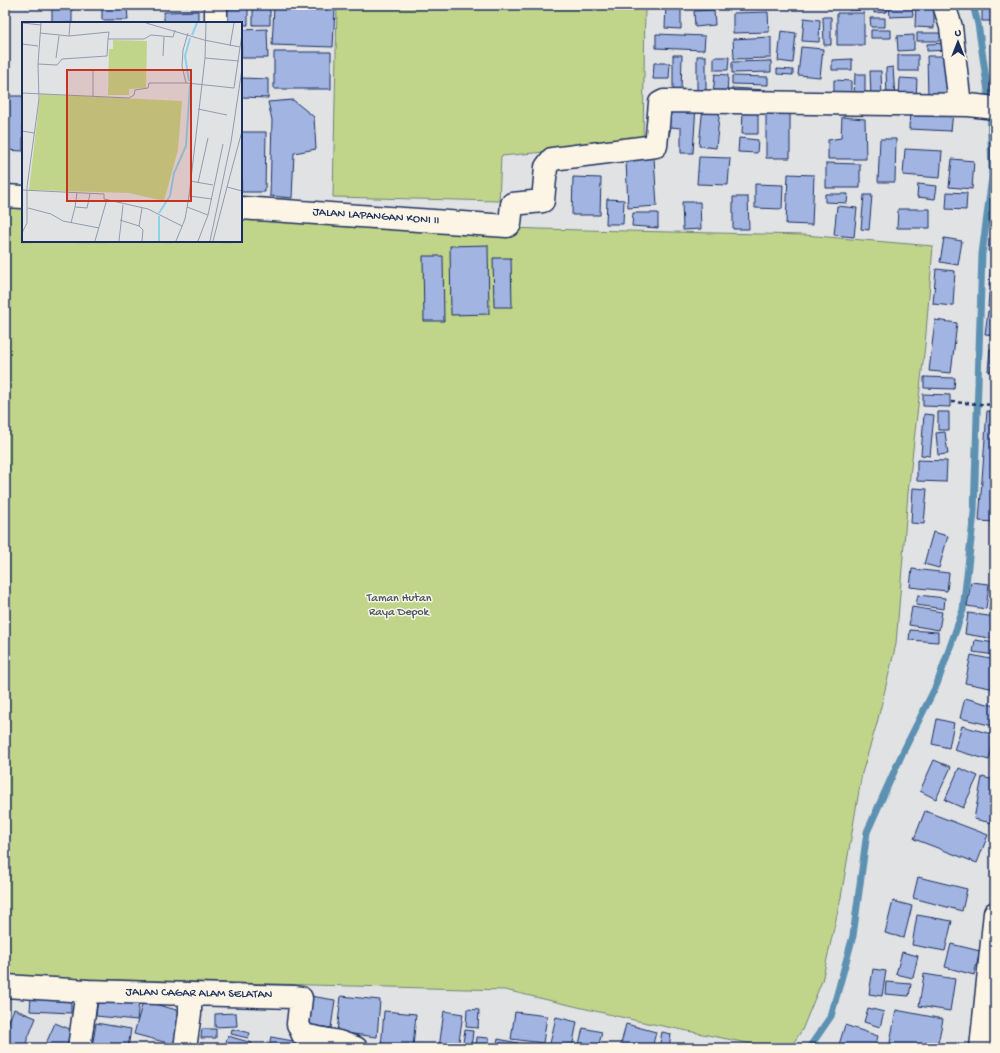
<svg xmlns="http://www.w3.org/2000/svg" width="1000" height="1053" font-family="'Gochi Hand',sans-serif">
<style>
.green{fill:#c1d58a;stroke:#6e8274}
.lines{fill:none;stroke-linecap:round;stroke-linejoin:round}
.stream{stroke:#5d91b2;stroke-width:7}
.building{fill:#a1b4e2;stroke:#1b2f5e}
.street-casing{stroke:#1b2f5e;stroke-width:25}
.path{stroke:#1b2f5e;stroke-width:2.5;stroke-dasharray:4 3;stroke-linecap:butt}
.street{stroke:#fcf5e5;stroke-width:22}
.labels{text-anchor:middle;dominant-baseline:central;stroke-width:3;stroke-linejoin:round;paint-order:stroke}
.street-label{font-size:12px;fill:#1b2f5e;stroke:#fcf5e5}
.park-label{font-size:12px;fill:#445869;stroke:#fcf5e5}
.inset-river{fill:none;stroke:#89d2ea;stroke-width:2}
.inset-road{fill:none;stroke:#929aae;stroke-width:1}
.view{fill:#c8321e;fill-opacity:0.15;stroke:#c8321e;stroke-width:2}
.inset-edge{fill:none;stroke:#1b2f5e;stroke-width:2}
</style>
<rect width="100%" height="100%" fill="#e1e2e4"/>
<filter id="ink" filterUnits="userSpaceOnUse"><feTurbulence type="fractalNoise" baseFrequency=".025" numOctaves="2"/><feDisplacementMap in="SourceGraphic" scale="8" xChannelSelector="R" yChannelSelector="G"/><feConvolveMatrix kernelMatrix="1 2 1 2 8 2 1 2 1" color-interpolation-filters="sRGB"/></filter>
<g filter="url(#ink)">
<path class="green" d="M337 5H645L643 143 501 156 499 201 333 197Z
M5 206 23 207V241H241V218L539 229 804 235 933 246 925 345 908 493 896 644 877 723 862 773 841 897 822 981 802 1030 790 1048H772L638 1021 505 990 5 977Z"/>
<g class="lines">
<path class="stream" d="M809 1048 831 1016 853 936 867 832 902 754 937 684 963 610 974 513 982 254 992 177 990 105 978 24 973 5"/>
</g>
<path class="building" d="M52 5H72V23H52Z
M102 5H127L128 20H102Z
M227 5H248V25H241V23H226Z
M253 5H270V25H253Z
M666 5H681V29L665 28Z
M849 5H869V10H849Z
M874 5H887V12L874 13Z
M889 5H912L913 16 890 17Z
M916 5H934V28L915 27Z
M982 5H995V21H982Z
M274 7 335 9 333 47 272 45Z
M714 10 715 25 695 27 694 11Z
M198 11V23H164V12Z
M768 12 769 32 733 33V13Z
M837 13H864V45H837Z
M823 17H831V45H824Z
M804 18 820 20 819 42 802 41Z
M870 18H885V27H871Z
M267 29 268 58H241V30Z
M871 30H891V38H871Z
M781 31 796 33 793 63 778 61Z
M917 33H948V41H917Z
M656 34 705 36 704 50 656 48Z
M914 35V50L898 51 897 36Z
M771 37V58L734 59 733 39Z
M950 43 951 50 927 51V44Z
M801 47 823 49 820 77 798 75Z
M274 52H331V89H274Z
M673 55H682L681 92H673Z
M898 55H918V71H898Z
M697 56H706V92H697Z
M927 56H949V96L928 97Z
M714 57H729L728 70H714Z
M852 59V70H832V60Z
M771 61V72L732 73V62Z
M654 63H670L669 79H653Z
M893 67 895 99H887L886 68Z
M777 69 793 70V75L777 74Z
M870 71H881L882 98H871Z
M715 74 728 75 727 96 713 95Z
M855 74H865V97H854Z
M732 76 768 77V85L732 84Z
M241 78 268 79V98L241 97Z
M900 78 917 79 916 98 899 97Z
M834 80 851 81V95H834Z
M732 88 766 90V95L732 94Z
M5 96H23V151L5 150Z
M293 100 314 117 316 149 294 153 292 198 270 196 272 120 268 102Z
M661 104 696 105 693 153H681V128L671 127 668 140H661Z
M703 106 720 108 716 148 699 146Z
M743 110H758V134H742Z
M766 110 790 111V158H766Z
M910 110 953 112 951 131 909 129Z
M842 117 865 119 866 159H828V140L841 138Z
M241 132H266L265 192H241Z
M739 138 758 140 757 153 738 152Z
M880 139H896L895 182H878Z
M905 149 942 151 940 178 903 175Z
M699 157 730 158 728 185 697 184Z
M654 158 657 206 628 208 626 160Z
M952 159 974 161 972 189 949 187Z
M826 163 860 164V188H826Z
M788 174 814 175 812 225 786 224Z
M573 177 601 178 600 215H572Z
M755 184 783 185 782 209 755 208Z
M918 184 937 186 935 199 917 197Z
M947 192 967 193 966 210 946 209Z
M825 194H848L847 203 825 202Z
M864 195H872L869 230 861 229Z
M733 197H748L749 229H733Z
M607 199 624 200 623 224H606Z
M682 202H700L701 229 683 230Z
M837 206 857 208 854 237 834 235Z
M898 209H930V228H897Z
M633 213H658V228L632 226Z
M989 213H995V223H989Z
M944 238 962 241 958 265 940 262Z
M989 239H995V252L988 251Z
M488 245 489 314 451 315 450 246Z
M992 254H995V286L989 285Z
M423 256H443L444 321H424Z
M493 258H511L512 307H494Z
M936 269 955 271 953 306 933 304Z
M989 293H995V307H988Z
M988 311 995 312V335L985 334Z
M935 320 957 323 951 373 929 371Z
M990 349 995 350V371H988Z
M924 377 955 378 954 389 924 388Z
M923 394 950 395V407L923 406Z
M987 411 995 412V522L979 521Z
M938 412H949V430H938Z
M924 414 934 415 930 456 921 455Z
M945 432 948 454 938 455 936 433Z
M917 460 947 461 946 482 917 481Z
M913 488 927 489 924 524 911 523Z
M933 532 948 536 939 568 924 564Z
M912 569 949 573 947 591 910 587Z
M971 582 989 584 986 609 967 606Z
M994 584H995V611L989 610Z
M918 595 945 598 944 609 916 605Z
M912 607 942 612 939 630 909 625Z
M968 613 995 617V639L965 634Z
M910 630 938 632V642L909 640Z
M975 640 995 643V655L973 652Z
M971 655 995 660V689L965 683Z
M965 698 995 706 993 726 960 718Z
M937 719 954 723 949 748 932 744Z
M962 726 995 735 989 760 954 750Z
M934 760 951 767 936 799 920 791Z
M959 768 978 776 963 808 945 800Z
M982 777 995 780V806L992 823 974 819Z
M925 811 988 835 977 863 914 839Z
M918 877 967 889 962 911 913 898Z
M893 901 912 906 904 938 885 933Z
M917 915 952 921 945 951 912 945Z
M951 944 980 951 974 975 945 967Z
M902 952 918 956 913 978 896 974Z
M873 969 886 971 882 996 869 994Z
M924 974 955 979 950 1011 919 1006Z
M886 982 911 984 909 996 885 994Z
M31 996 71 998V1013L30 1011Z
M310 996 335 1000 331 1028 307 1025Z
M341 996 380 1000 377 1037 337 1032Z
M98 997 139 1001 137 1020 96 1016Z
M143 1001 188 1013 179 1046 134 1034Z
M868 1008 884 1012 880 1027 864 1022Z
M14 1009 36 1018 24 1048H5V1031Z
M467 1009 479 1010 478 1028 466 1027Z
M896 1010 943 1019 937 1048H889Z
M384 1011 416 1014 413 1048H381Z
M444 1011 463 1014 458 1048H439Z
M515 1012 547 1016 543 1043 511 1039Z
M236 1013 237 1026 215 1027V1014Z
M556 1017 577 1022 572 1048H549Z
M55 1023 77 1032 70 1048H44Z
M96 1023 131 1029 128 1048H92Z
M626 1024 656 1032 652 1048H620Z
M845 1025 878 1036 875 1048H838Z
M583 1028 602 1032 598 1048 579 1044Z
M202 1029H216V1038H201Z
M232 1029 250 1033 248 1038 231 1034Z
M465 1030 473 1031 471 1048H462Z
M662 1032 671 1034 669 1048H659Z
M228 1036 252 1043 250 1048H224Z
M271 1037 315 1045 314 1048H286L269 1045Z
M477 1037 489 1038V1048H476Z
M498 1039 518 1043 516 1048H496Z"/>
<g class="lines">
<defs>
<path id="street" d="M944 5 951 27 960 105
M216 23V5
M5 196 23 197
M241 208 507 226 510 224 512 204 543 201 546 167 552 159 656 146 660 103 664 101 969 105 995 108
M5 986 87 991 294 997 301 998 298 1024 303 1035 339 1042 356 1048
M79 1048 87 991
M185 1048 190 1013V995
M981 1048 995 913"/>
</defs>
<use href="#street" class="street-casing"/>
<path class="path" d="M951 402 995 405"/>
<use href="#street" class="street"/>
</g>
</g>
<g class="labels">
<g class="street-label">
<text transform="translate(376 217) rotate(4)">JALAN LAPANGAN KONI II</text>
<text transform="translate(199 994) rotate(1)">JALAN CAGAR ALAM SELATAN</text>
</g>
<g class="park-label">
<text x="399" y="599">Taman Hutan<tspan x="399" dy="14">Raya Depok</tspan></text>
</g>
</g>
<g transform="translate(22 22)">
<rect width="220" height="220" fill="#e1e2e4"/>
<path d="M91 18 125 19 124 66 107 67V73H86L87 27H91ZM18 72 160 79 156 128 142 179 107 171 7 168Z" fill="#c1d58a"/>
<path class="inset-river" d="M170 13 175 1M167 59 163 34 168 16M137 191 148 174 152 151 164 124 168 63M137 194V219"/>
<path class="inset-road" d="M1 1 19 3M124 1 182 18 218 25M18 11 47 14 87 10 86 17H122L129 13 151 15 153 8M47 14 48 1M0 22 16 24M208 24 212 1M141 34 142 15M34 36 37 14M183 36 217 39M16 42 35 43 40 37 85 34 86 17M164 61 160 44 161 28 166 11M0 71 107 76 112 73 113 68 126 66 127 61H165L212 66 220 12M71 74V47M176 87 205 93M0 109 12 111M220 109 205 165 220 169M168 159 191 163M176 161 186 116M0 168 82 172V177L126 187 160 204M167 174 190 177M53 185 55 171M165 185 186 193M6 186 29 192 41 199 77 206M98 198 117 204M49 201 53 185 65 186 68 172M0 211 5 201V165L17 77 16 42 19 1M73 219 85 177M97 219 101 183M120 219 121 208 117 204 120 186M154 219 163 197 167 174 183 36 184 1M176 219 186 193 201 122M188 219 209 120 220 47M191 219 205 165"/>
<path class="view" d="M45 48H169V179H45Z"/>
<rect width="220" height="220" class="inset-edge"/>
</g>
<rect width="1000" height="1053" fill="none" stroke="#fcf5e5" stroke-width="20"/>
<rect x="10" y="10" width="980" height="1033" fill="none" stroke="#1b2f5e" stroke-width="1.5" filter="url(#ink)"/>
<g transform="translate(958 42)" stroke="#fcf5e5" stroke-width="3" paint-order="stroke">
<path d="M0-3L7 15L0 10L-7 15Z" fill="#1b2f5e"/>
<text y="-6" font-size="11" font-weight="bold" text-anchor="middle" fill="#1b2f5e">U</text>
</g>
</svg>
